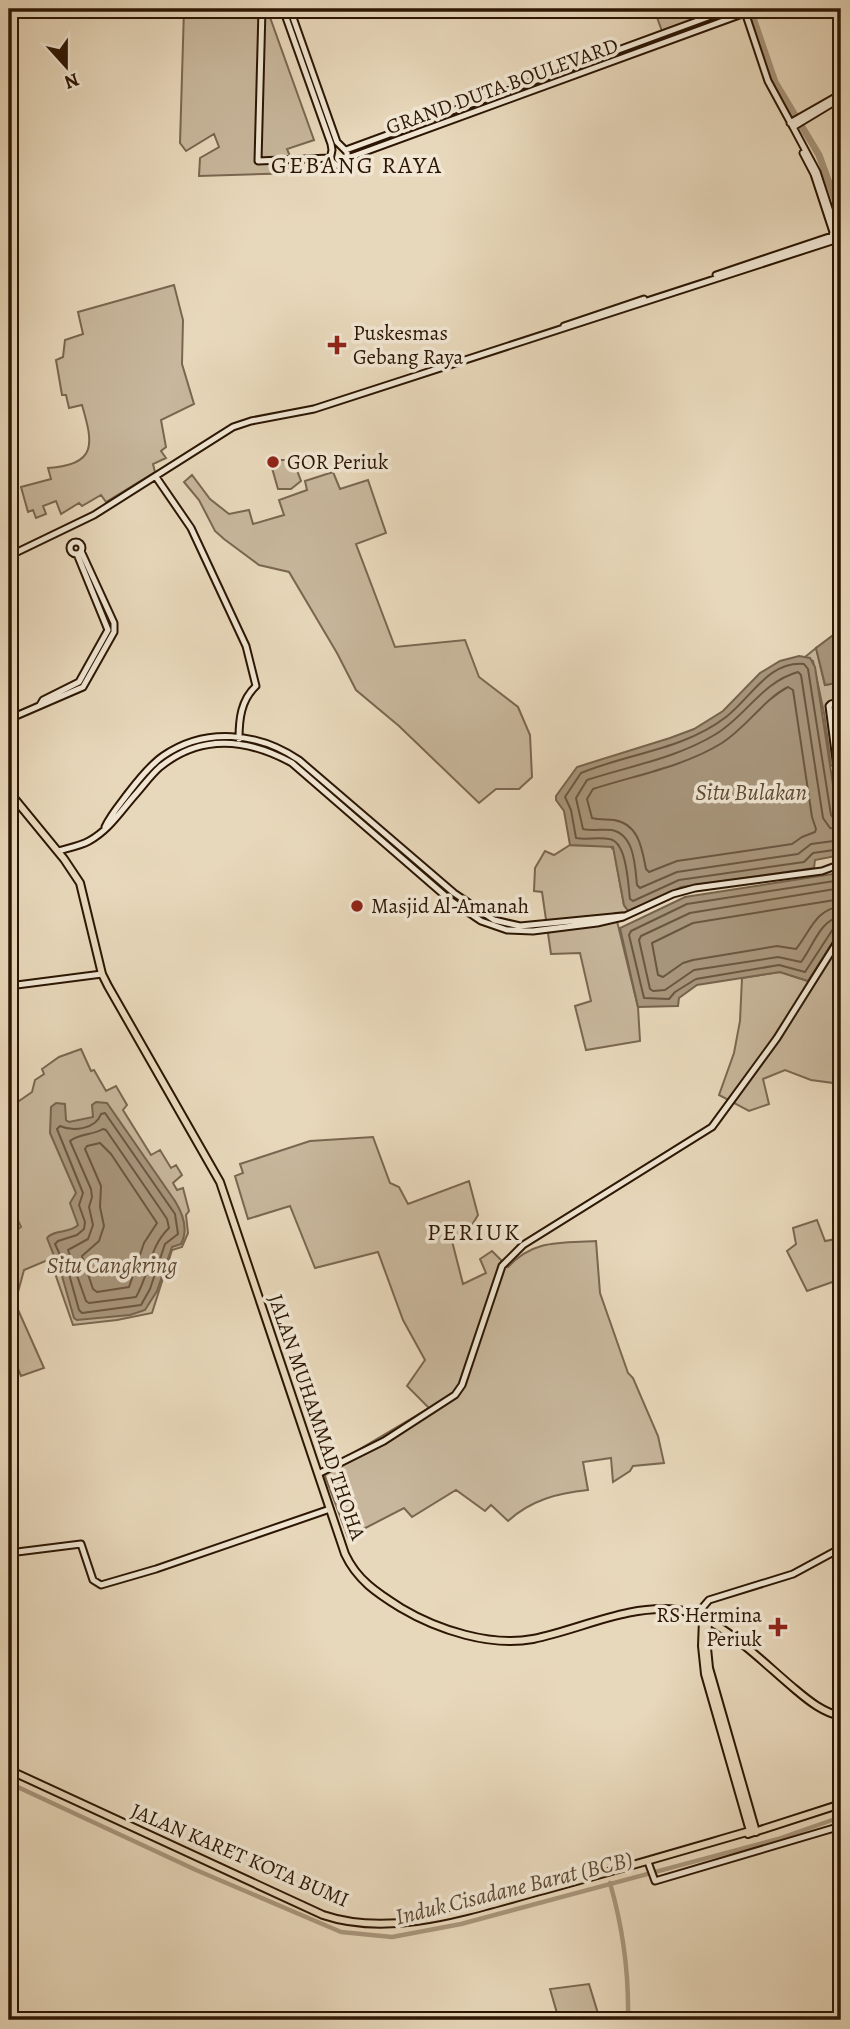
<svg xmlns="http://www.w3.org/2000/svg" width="850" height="2029" font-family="Alegreya,serif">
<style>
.green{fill:#c8b79c;stroke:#7a6650;stroke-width:2}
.water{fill:#a8967c;stroke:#76634c;stroke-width:2}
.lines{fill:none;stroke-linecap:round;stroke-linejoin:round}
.shore{stroke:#6a5640;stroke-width:2}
.stream{stroke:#76634c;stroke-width:2}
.canal{stroke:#a8967c;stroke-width:4.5}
.river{stroke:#a8967c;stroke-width:7}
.secondary-casing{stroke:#2c1603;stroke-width:9}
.primary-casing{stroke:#2c1603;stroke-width:10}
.secondary{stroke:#f0e6d3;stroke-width:5}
.primary{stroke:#e8d8bb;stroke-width:6}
.poi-dot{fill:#8f2418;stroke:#f0e6d3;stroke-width:2.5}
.labels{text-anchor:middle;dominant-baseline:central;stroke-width:7;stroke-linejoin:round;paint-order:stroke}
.street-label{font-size:21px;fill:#2c1603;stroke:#f0e6d3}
.poi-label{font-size:21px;fill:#2c1603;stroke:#f0e6d3;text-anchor:start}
.water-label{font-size:23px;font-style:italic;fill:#5e4933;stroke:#f0e6d3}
.quarter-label{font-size:24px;letter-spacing:2px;fill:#2c1603;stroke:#f0e6d3}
</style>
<rect width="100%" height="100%" fill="#e8d8bb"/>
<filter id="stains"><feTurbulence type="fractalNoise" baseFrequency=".00286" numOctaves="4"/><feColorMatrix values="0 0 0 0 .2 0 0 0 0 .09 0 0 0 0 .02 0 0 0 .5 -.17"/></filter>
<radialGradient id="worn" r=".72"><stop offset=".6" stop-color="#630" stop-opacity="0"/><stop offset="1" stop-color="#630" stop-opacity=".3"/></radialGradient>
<path class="green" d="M184 9H267L314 140 287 149 297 173 199 176 200 158 219 147 214 134 186 151 180 143Z
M654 9H732L663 34Z
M174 285 183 320 182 364 194 404 161 420 166 447 161 451 166 458 153 464 155 472 106 502 101 495 82 506 79 503 61 514 56 501 43 506 46 514 36 518 33 510 28 512 21 487 51 479 48 468C98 465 93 443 82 405L69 408 66 395H62L56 360 63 357 65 340 83 334 78 312Z
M281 460H293L301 481 291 489H278L272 468Z
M333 472 340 489 368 480 386 533 356 544 395 647 465 640 479 677 518 707 530 735 532 777 519 789H496L479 803 399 726 356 690 337 653 289 572 259 565 224 539 215 531 199 500 184 482 192 475 210 499 229 514 249 510 253 524 284 515 279 500 307 490 305 481Z
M816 648 825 685 841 682V764L831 766 824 713 813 661 805 657Z
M570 845 610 846 614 850 624 905 629 912 615 913 638 1007 640 1041 586 1050 575 1006 591 1001 580 953 551 954 542 892 534 891 535 868 545 851 554 855Z
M841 929V1084L811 1080 785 1070 763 1079 769 1104 749 1111 719 1095 734 1053 740 1021 742 978 780 972 808 981Z
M81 1049 91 1071 94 1070 106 1091 116 1086 127 1105 123 1110 151 1155 160 1150 171 1168 176 1165 182 1175 173 1183 177 1190 183 1188 189 1211 186 1215 188 1233 182 1247 172 1250 152 1313 117 1320 73 1325 50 1259 24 1270 15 1303 44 1368 21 1376 9 1347V1236L21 1227 9 1201V1108L32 1092 35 1080 44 1074 42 1069 59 1057Z
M373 1137 390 1183 399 1187 408 1204 469 1181 478 1215 469 1230 451 1237 463 1284 486 1273 480 1259 492 1251 508 1267C534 1239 561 1243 596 1241L600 1293 628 1373 633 1378 658 1436 664 1463 633 1466 630 1471 613 1482 611 1458 583 1462 588 1490C558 1493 531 1500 508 1521L491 1505 485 1511 456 1490 412 1517 404 1508 348 1537 323 1471 429 1408 407 1386 425 1360 403 1320 378 1252 315 1268 290 1206 248 1219 235 1176 243 1173 240 1164 310 1141Z
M817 1220 825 1241 841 1238V1279L807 1291 787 1251 796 1244 793 1228Z
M589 1984 600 2020H559L550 1989Z"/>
<path class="water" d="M841 633V682L825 685 816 648 832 636Z
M799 656 810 658 815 667 841 837V855L815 860 814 868 681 887 629 912 624 905 613 847 570 845 564 811 556 800V796L577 767 670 738 694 729 723 711 760 673 780 661Z
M839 873H841V929L808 981 780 972 697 985 679 998 678 1006 638 1007 620 928 685 897Z
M96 1102 107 1103 175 1201C183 1214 189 1229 181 1244L172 1247 157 1291 145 1310 130 1315 77 1320 74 1318 62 1276 47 1238C54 1229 69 1234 78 1225L70 1203 76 1193 50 1133 51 1107 56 1103 65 1104 66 1120 69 1122 93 1117 92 1105Z"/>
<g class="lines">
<path class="shore" d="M788 687 793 690 812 817 816 829 815 832 802 837 792 844 677 861 649 872 646 869C642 849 639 824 614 820 607 819 599 820 592 818L587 799 593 789C636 775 683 767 722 743 748 726 763 700 788 687Z
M841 822 835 820 831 815 808 669 804 664C768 661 751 698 726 717 683 750 629 753 581 773L565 797 571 810 576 838C586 840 598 837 609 839 627 841 628 884 630 899L633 901 679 880 804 862 813 853 841 849
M841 830 830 828 823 818 801 675 798 672C762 682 746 716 716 734 677 758 630 766 587 780L576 798 583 829C593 831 603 829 612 830 635 835 635 867 637 885L640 888 677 872 798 854 811 844 841 840
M841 880 687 904 631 931 629 935 644 998 669 999 675 992 696 979 779 965 805 972 833 929 841 926
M841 888 690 913 641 936 639 940 650 989 653 991 665 990 694 970 778 957 801 962C813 947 820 919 841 917
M841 899 693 923 652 943 658 975 663 977 683 963 693 960 777 946 796 949C810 932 816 908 841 907
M105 1113 175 1214 178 1234 165 1244 150 1289 141 1305 82 1313 79 1310 69 1274 55 1244 58 1241 77 1235 84 1229 85 1222 79 1205 83 1193 57 1129 60 1126C73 1132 96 1129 101 1114Z
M103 1129 106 1130 161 1210 167 1219 169 1228C149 1247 150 1273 136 1297L89 1303 86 1301 68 1250 88 1239 93 1225 89 1207 92 1197 91 1189 70 1141C78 1134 93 1135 103 1129Z
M100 1143 111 1154 157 1223 144 1243 129 1287 97 1292 93 1289 82 1256 99 1241 104 1226 100 1207 101 1186 85 1149 87 1146Z"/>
<path class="stream" d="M286 9 306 63
M309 70 330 134
M352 153 747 9"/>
<path class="canal" d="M9 1783 196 1870 341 1932 392 1937 461 1924 778 1839 841 1817
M610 1883C623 1928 629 1974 628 2020"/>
<path class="river" d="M750 9 775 82 819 155 841 216"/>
<defs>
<path id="secondary" d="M262 9 258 161 330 158
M283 9 331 144 332 150 330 160 336 165 341 166 347 161V152L337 142 290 9
M744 9 768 81 793 127
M790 123 841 94
M346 150 730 9
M348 158 745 13
M716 275 832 236 833 232 814 174 803 153
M564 326 644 299
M156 477 191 528 246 646 256 686C241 700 239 719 239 739
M70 548a6 6 0 1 1 12 0a6 6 0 1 1-12 0Z
M9 556 94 515 233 427 251 421 314 409 835 240 837 233 817 172 793 127 841 98
M841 701 831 704 829 706 841 798
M40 705 43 700 79 682 108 630 77 554
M9 719 83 687 114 632V623L81 551
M105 827C111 814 121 803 129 792 139 779 150 765 163 756 205 727 258 732 299 760L454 893 494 920 520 926 623 916
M58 851C68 848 80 846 89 841 109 830 120 812 135 795 143 786 151 775 160 767 202 733 248 739 292 763L450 900 481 921 507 930 533 931 597 923 623 917 673 894 695 888 822 871 841 864
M9 986 102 974
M320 1473 384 1441 455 1395 462 1385 502 1266 523 1245 712 1127 777 1038 841 936
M9 1553 81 1544 93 1580 101 1585 156 1569 330 1509
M696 1615 709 1600 793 1574 841 1548
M648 1862 655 1881 841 1826"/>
<path id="primary" d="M9 792 64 859 80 883 102 974 108 986 220 1182 345 1554C357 1580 377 1593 401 1608 438 1630 491 1647 533 1639 582 1629 628 1604 678 1610 720 1616 764 1664 796 1690 809 1701 824 1713 841 1716
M708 1621 707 1648 709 1668 756 1832
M9 1770 323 1915C394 1939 475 1908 544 1890 613 1871 681 1851 750 1831L705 1674 702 1646 703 1619
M748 1834 841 1804"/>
</defs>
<use href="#secondary" class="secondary-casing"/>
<use href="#primary" class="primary-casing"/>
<use href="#secondary" class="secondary"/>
<use href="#primary" class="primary"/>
</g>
<g class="poi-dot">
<path d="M333.5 334.5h7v7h7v7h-7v7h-7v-7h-7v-7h7z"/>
<circle cx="273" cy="462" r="7"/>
<circle cx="357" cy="906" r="7"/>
<path d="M774.5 1616.5h7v7h7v7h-7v7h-7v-7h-7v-7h7z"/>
</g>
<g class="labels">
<g class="street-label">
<text transform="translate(502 86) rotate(-20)">GRAND DUTA BOULEVARD</text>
<text transform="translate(317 1417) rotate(71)">JALAN MUHAMMAD THOHA</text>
<text transform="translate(240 1855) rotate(23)">JALAN KARET KOTA BUMI</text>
</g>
<g class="poi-label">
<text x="353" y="333">Puskesmas<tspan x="353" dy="24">Gebang Raya</tspan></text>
<text x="287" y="462">GOR Periuk</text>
<text x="371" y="906">Masjid Al-Amanah</text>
<text x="762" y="1615" text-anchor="end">RS Hermina<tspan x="762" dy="24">Periuk</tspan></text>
</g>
<g class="water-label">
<text x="751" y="792">Situ Bulakan</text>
<text x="112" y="1265">Situ Cangkring</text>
<text transform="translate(514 1888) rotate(-14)">Induk Cisadane Barat (BCB)</text>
</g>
<g class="quarter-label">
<text x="357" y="165">GEBANG RAYA</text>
<text x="474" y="1232">PERIUK</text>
</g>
</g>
<rect width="850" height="2029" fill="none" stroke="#e8d8bb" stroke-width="35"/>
<rect x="10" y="10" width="829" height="2008" fill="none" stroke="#2c1603" stroke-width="3.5"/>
<rect x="18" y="18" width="815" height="1994" fill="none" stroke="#2c1603" stroke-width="2"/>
<g transform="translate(66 66) rotate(159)" stroke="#f0e6d3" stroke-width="5" paint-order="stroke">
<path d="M0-5L12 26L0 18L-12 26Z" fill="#2c1603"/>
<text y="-10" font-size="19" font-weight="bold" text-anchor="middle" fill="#2c1603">N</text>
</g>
<rect width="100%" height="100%" filter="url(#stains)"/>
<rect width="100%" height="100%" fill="url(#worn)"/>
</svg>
